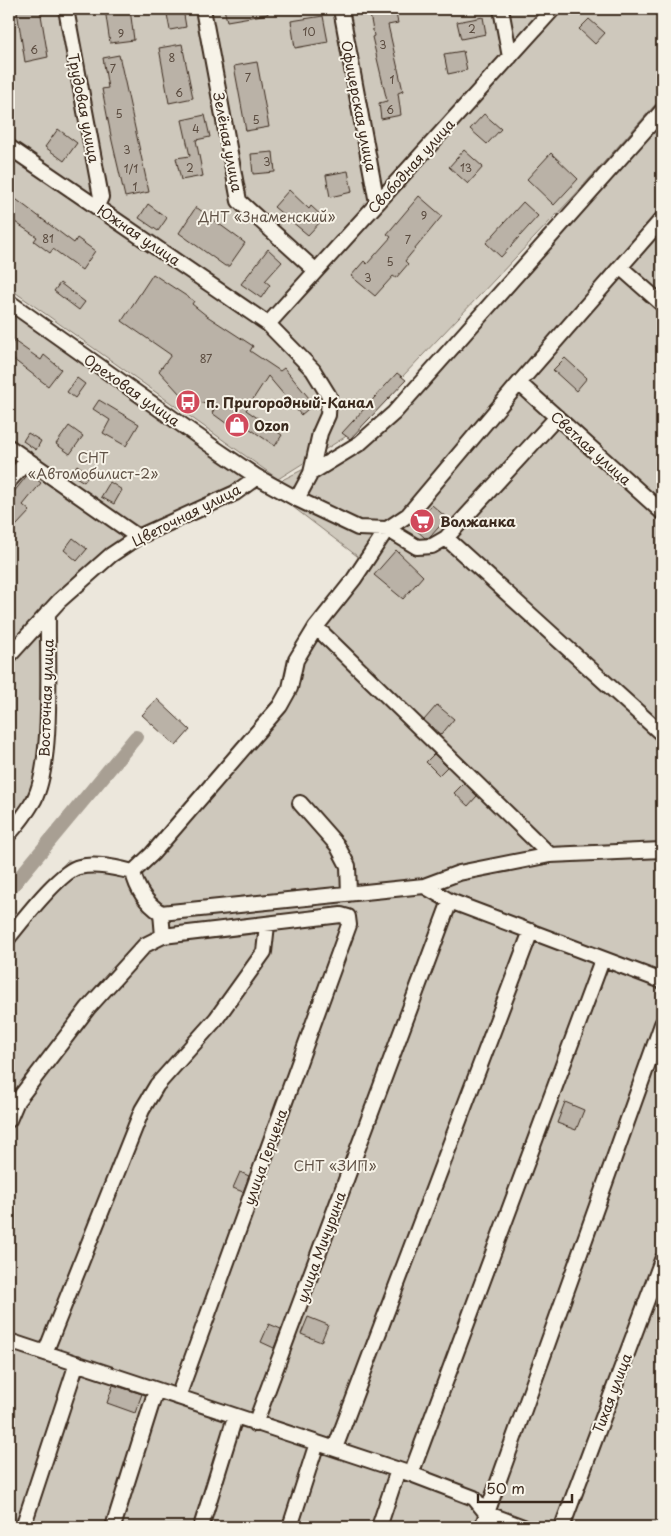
<svg xmlns="http://www.w3.org/2000/svg" width="671" height="1536" font-family="'Playpen Sans',sans-serif">
<style>
.green{fill:#cec8bc;stroke:#84796d}
.lines{fill:none;stroke-linecap:round;stroke-linejoin:round}
.canal{stroke:#a89f93;stroke-width:14}
.building{fill:#bab2a7;stroke:#3b2a1e}
.minor-casing{stroke:#3b2a1e;stroke-width:18}
.minor{stroke:#f7f3e8;stroke-width:14}
.labels{text-anchor:middle;dominant-baseline:central;stroke-width:4;stroke-linejoin:round;paint-order:stroke}
.number-label{font-size:11px;fill:#5b4c40}
.street-label{font-size:14px;fill:#3b2a1e;stroke:#f7f3e8}
.park-label{font-size:14px;fill:#605246;stroke:#f7f3e8}
.poi-label{font-size:14px;font-weight:bold;fill:#3b2a1e;stroke:#f7f3e8;text-anchor:start}
</style>
<rect width="100%" height="100%" fill="#ece7dc"/>
<filter id="ink" filterUnits="userSpaceOnUse"><feTurbulence type="fractalNoise" baseFrequency=".02" numOctaves="2"/><feDisplacementMap in="SourceGraphic" scale="10" xChannelSelector="R" yChannelSelector="G"/><feConvolveMatrix kernelMatrix="1 2 1 2 8 2 1 2 1" color-interpolation-filters="sRGB"/></filter>
<g filter="url(#ink)">
<path class="green" d="M9 9H662V97L573 197 345 437 278 479 9 288Z
M662 108V1527H9V926L67 861 132 864 283 689 295 645 361 559 272 491 284 479 348 447 400 399Z
M9 302 257 477 138 537 48 612 42 772 9 834Z"/>
<g class="lines">
<path class="canal" d="M9 890 136 737"/>
</g>
<path class="building" d="M28 9H40L48 57 25 62 17 11Z
M105 9H130L134 40 110 43Z
M166 9H183L186 27 170 30Z
M224 9H267L268 14 227 21Z
M369 9H395L398 23 388 25 403 91 398 93 401 115 381 119 379 103 387 101 372 37 374 36Z
M323 16 328 42 295 48 291 21Z
M483 17 486 34 461 39 457 22Z
M589 19 605 33 595 44 579 29Z
M182 44 193 98 169 103 159 48Z
M463 51 467 70 448 74 444 54Z
M119 55 149 192 125 197 112 141 102 89 108 88 103 58Z
M257 62 269 127 246 131 234 66Z
M484 114 501 129 487 144 470 129Z
M205 115 210 137 196 140 203 176 181 180 176 158 190 156 182 120Z
M58 129 77 143 64 161 45 147Z
M464 150 483 167 468 184 449 167Z
M273 152 275 172 253 174 251 154Z
M551 153 578 179 554 205 527 179Z
M348 171 352 192 330 197 326 175Z
M289 190 309 209 311 206 324 218 308 235 274 207Z
M9 194 74 243 77 238 95 251 82 270 53 249 50 253 34 241 37 237 9 218Z
M419 196 442 216 405 261 408 264 396 278 393 276 375 296 351 276 364 261 367 264 391 237 387 234Z
M523 202 538 216 501 257 486 243Z
M148 204 167 218 158 231 139 218Z
M196 207 245 243 229 266H225L179 233Z
M268 249 282 262 265 281 270 285 261 298 241 284Z
M153 274 194 301 192 304 207 316 253 346 250 351 280 371 284 368 314 404 301 415 268 376 246 410 282 435 275 446 243 424 238 432 212 413 215 408 180 394 159 371 171 355 122 321Z
M60 283 85 302 79 310 54 291Z
M14 341 41 360 44 355 61 369 48 386 9 356V349Z
M565 358 587 378 576 391 553 370Z
M397 373 406 380 350 439 342 433Z
M77 378 85 384 75 398 67 392Z
M99 400 139 424 126 446 103 433 110 420 93 409Z
M69 426 83 436 70 454 56 444Z
M28 433 41 441 36 450 23 441Z
M77 465 90 474 84 482 71 474Z
M29 473 41 483 23 505 30 511 16 526 9 520V498Z
M110 482 122 490 114 504 101 497Z
M432 505 447 518 430 537 425 538 413 527Z
M73 538 87 549 77 561 64 550Z
M396 550 423 576 403 599 374 575Z
M157 699 190 730 176 746 142 715Z
M437 705 454 719 441 735 424 720Z
M434 754 447 767 439 775 426 762Z
M464 783 477 796 468 806 454 793Z
M565 1102 584 1110 576 1130 557 1123Z
M240 1172 249 1176 243 1192 233 1188Z
M308 1317 328 1325 321 1342 301 1334Z
M269 1324 281 1329 274 1348 261 1342Z
M113 1385 142 1394 135 1413 107 1403Z"/>
<g class="lines">
<defs>
<path id="minor" d="M66 9 101 197 97 206
M203 9 239 201 316 271
M341 9 377 203
M501 9 510 57
M9 147 268 324 313 370 329 396 328 415 320 433 311 473 297 499
M620 267 662 304
M9 302 213 447 257 477 297 499 358 528 387 529 417 547 432 546 446 538 662 734
M268 324 553 9
M519 383 662 512
M9 447 138 537
M311 473 360 443 394 413 662 111
M9 481 28 460
M446 538 557 417
M316 627 550 855
M9 656 59 601 111 555 138 537 235 493 257 477
M300 803 337 845 348 866 349 894
M9 834C18 824 27 812 34 800 54 762 47 658 48 612
M133 872C137 890 146 903 161 913L424 886 450 901 662 981
M424 886 459 873 550 855 662 850
M163 936 341 915 348 917 349 925 178 1397
M9 937C23 920 60 871 79 867 97 863 116 868 133 872L152 854 280 706 290 688 296 660 316 627 354 579 387 529 408 515 519 383 662 219
M9 1120 17 1101 88 1008 145 945 163 936 161 913
M9 1341 411 1474 474 1498 486 1513 523 1527
M45 1353 142 1110 157 1085 216 1019 264 952 267 925
M255 1424 450 901
M335 1448 531 931
M411 1474 602 960
M23 1527 77 1363
M113 1527 156 1390
M201 1527 235 1417
M290 1527 317 1443
M379 1527 398 1470
M482 1527 662 1024
M562 1527 662 1260"/>
</defs>
<use href="#minor" class="minor-casing"/>
<use href="#minor" class="minor"/>
</g>
</g>
<defs>
<symbol id="bus-disc" viewBox="-11 -11 22 22"><circle r="9.5" fill="#d1495b" stroke="#f7f3e8"/><path d="M-5-6H5V4H4V6H2V4H-2V6H-4V4H-5ZM-3.5-4V0h7V-4ZM-3.5 1.2v1.5H-2V1.2ZM2 1.2v1.5H3.5V1.2Z" fill="#fff"/></symbol>
<symbol id="shop-disc" viewBox="-11 -11 22 22"><circle r="9.5" fill="#d1495b" stroke="#f7f3e8"/><path d="M-5-2.5h2.3a2.7 3.5 0 0 1 5.4 0H5L5.5 6h-11ZM-1.5-2.5h3a1.5 2.3 0 0 0-3 0Z" fill="#fff"/></symbol>
<symbol id="supermarket-disc" viewBox="-11 -11 22 22"><circle r="9.5" fill="#d1495b" stroke="#f7f3e8"/><path d="M-6-5.5h2.5l.6 2H6L4.5 2H-2.5L-4.4-4H-6ZM-1.5 3.2a1.3 1.3 0 1 0 .1 0ZM3 3.2a1.3 1.3 0 1 0 .1 0Z" fill="#fff"/></symbol>
</defs>
<g fill-rule="evenodd">
<use href="#bus-disc" x="174" y="388" width="28" height="28"/>
<use href="#shop-disc" x="223" y="411" width="28" height="28"/>
<use href="#supermarket-disc" x="408" y="507" width="28" height="28"/>
</g>
<g class="labels">
<g class="number-label">
<text x="472" y="28">2</text>
<text x="309" y="31">10</text>
<text x="121" y="33">9</text>
<text x="383" y="44">3</text>
<text x="34" y="49">6</text>
<text x="172" y="57">8</text>
<text x="113" y="68">7</text>
<text x="248" y="77">7</text>
<text x="392" y="79">1</text>
<text x="179" y="92">6</text>
<text x="390" y="109">6</text>
<text x="119" y="113">5</text>
<text x="256" y="119">5</text>
<text x="196" y="128">4</text>
<text x="127" y="149">3</text>
<text x="267" y="161">3</text>
<text x="190" y="167">2</text>
<text x="466" y="167">13</text>
<text x="131" y="168">1/1</text>
<text x="135" y="186">1</text>
<text x="424" y="215">9</text>
<text x="48" y="238">81</text>
<text x="408" y="239">7</text>
<text x="390" y="261">5</text>
<text x="368" y="277">3</text>
<text x="206" y="358">87</text>
</g>
<g class="street-label">
<text transform="translate(359 106) rotate(79)">Офицерская улица</text>
<text transform="translate(84 108) rotate(79)">Трудовая улица</text>
<text transform="translate(228 142) rotate(79)">Зелёная улица</text>
<text transform="translate(411 166) rotate(-48)">Свободная улица</text>
<text transform="translate(139 235) rotate(34)">Южная улица</text>
<text transform="translate(132 390) rotate(35)">Ореховая улица</text>
<text transform="translate(591 448) rotate(42)">Светлая улица</text>
<text transform="translate(186 515) rotate(-27)">Цветочная улица</text>
<text transform="translate(46 698) rotate(-88)">Восточная улица</text>
<text transform="translate(265 1157) rotate(-70)">улица Герцена</text>
<text transform="translate(321 1247) rotate(-70)">улица Мичурина</text>
<text transform="translate(612 1393) rotate(-69)">Тихая улица</text>
</g>
<g class="park-label">
<text x="267" y="216">ДНТ «Знаменский»</text>
<text x="93" y="457">СНТ<tspan x="93" dy="16">«Автомобилист-2»</tspan></text>
<text x="335" y="1165">СНТ «ЗИП»</text>
</g>
<g class="poi-label">
<text x="206" y="402">п. Пригородный-Канал</text>
<text x="254" y="425">Ozon</text>
<text x="440" y="521">Волжанка</text>
</g>
</g>
<rect width="671" height="1536" fill="none" stroke="#f7f3e8" stroke-width="30"/>
<rect x="15" y="15" width="641" height="1506" fill="none" stroke="#3b2a1e" stroke-width="2" filter="url(#ink)"/>
<path d="M478 1494v8h94v-8" fill="none" stroke="#3b2a1e" stroke-width="2.5"/>
<text x="486" y="1494" font-size="15" fill="#3b2a1e" stroke="#f7f3e8" stroke-width="4" paint-order="stroke">50 m</text>
</svg>
